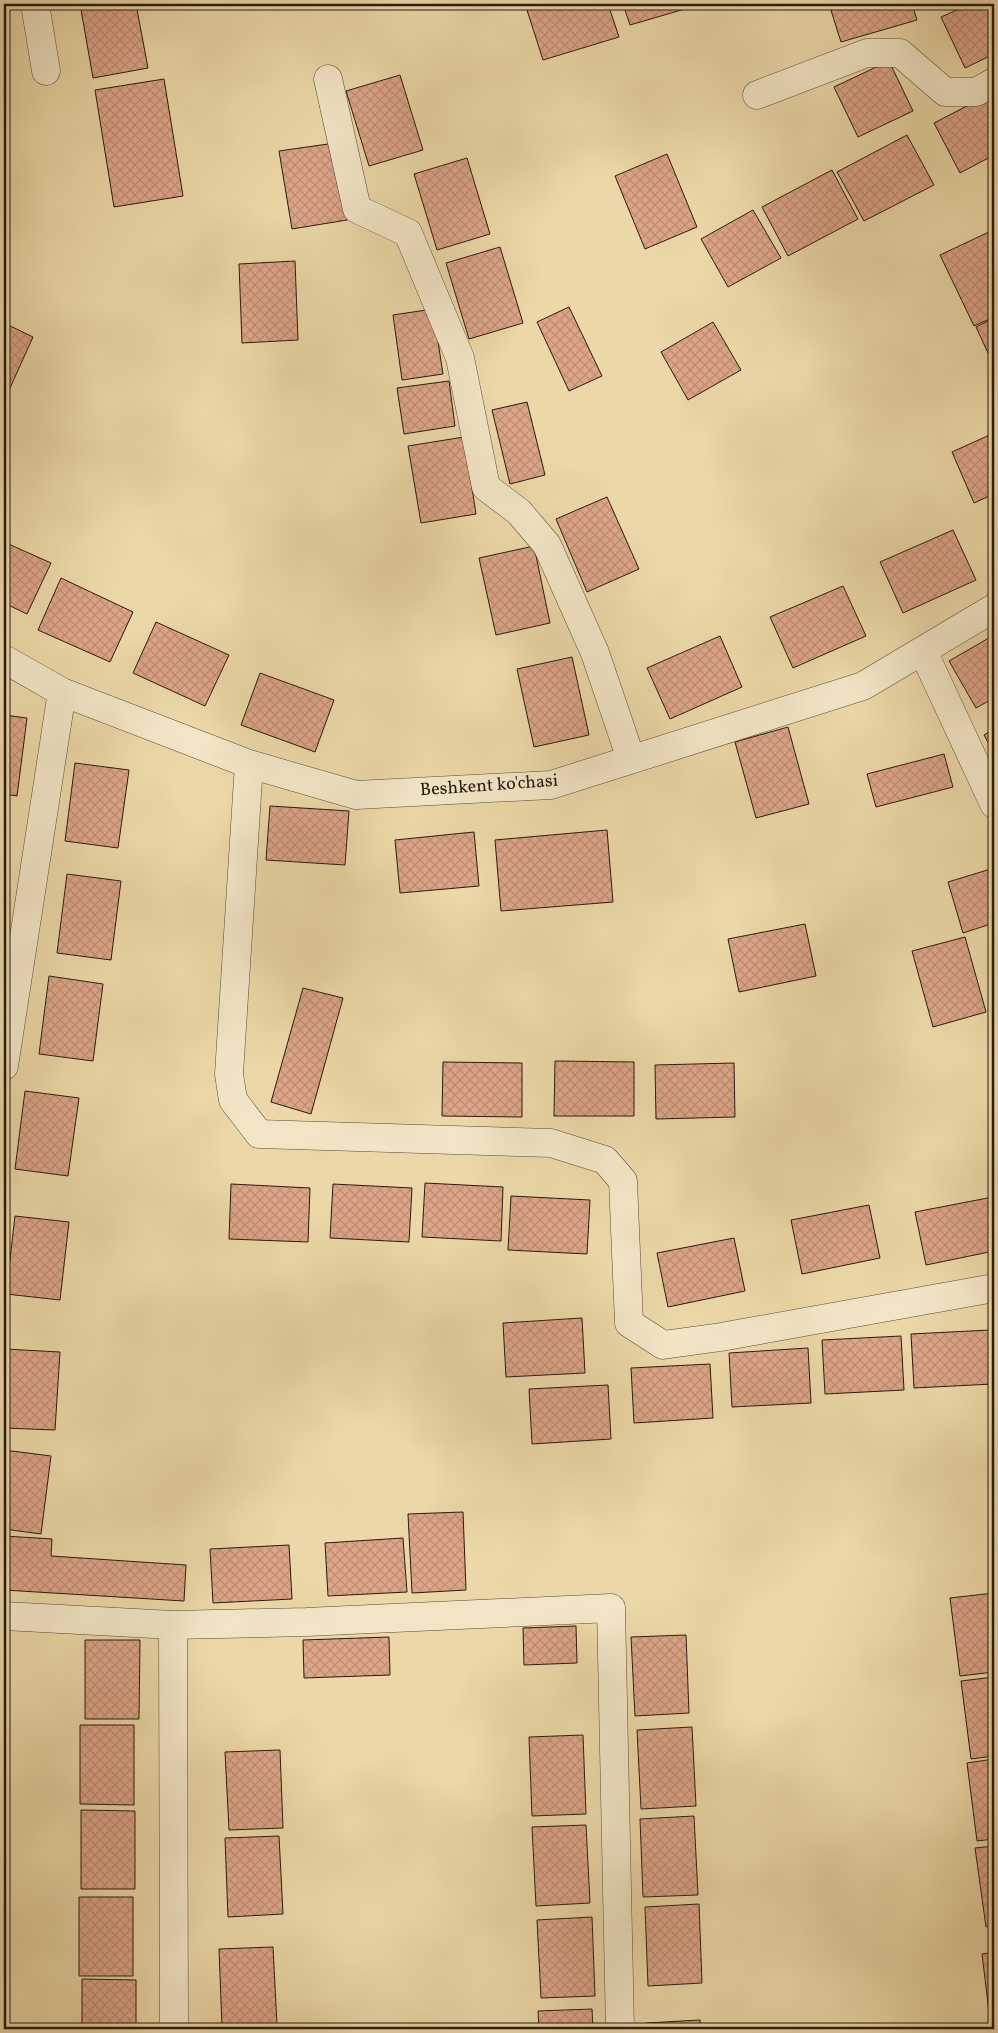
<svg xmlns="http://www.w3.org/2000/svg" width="998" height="2033" font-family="Vollkorn,serif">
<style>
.building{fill:url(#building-cross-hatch);stroke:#281b11}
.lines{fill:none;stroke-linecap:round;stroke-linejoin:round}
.minor-casing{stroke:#594a36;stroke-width:29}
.minor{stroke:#f2e5c6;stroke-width:28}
.labels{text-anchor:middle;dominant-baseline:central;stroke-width:5;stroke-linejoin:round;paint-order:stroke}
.street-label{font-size:18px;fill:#281b11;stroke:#f2e5c6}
</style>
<defs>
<pattern id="building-cross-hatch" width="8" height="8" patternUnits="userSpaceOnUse" patternTransform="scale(1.25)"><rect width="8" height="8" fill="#dda588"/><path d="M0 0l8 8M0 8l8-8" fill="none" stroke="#be8d74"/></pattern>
</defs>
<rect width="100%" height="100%" fill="#ebd7a7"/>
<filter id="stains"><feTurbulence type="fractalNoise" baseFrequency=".004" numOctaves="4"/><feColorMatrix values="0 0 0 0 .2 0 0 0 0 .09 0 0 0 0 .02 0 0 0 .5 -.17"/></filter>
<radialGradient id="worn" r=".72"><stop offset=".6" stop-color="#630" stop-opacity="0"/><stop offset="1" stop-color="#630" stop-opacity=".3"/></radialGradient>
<path class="building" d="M80 4H136L148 68 93 78Z
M537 4H608L619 37 543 60 526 7Z
M623 4H702L630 25Z
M829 4H912L917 20 841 42Z
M971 4H994V54L965 68 941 17Z
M889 61 913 111 858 137 834 87Z
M400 75 423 150 369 166 346 91Z
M164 79 183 196 114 207 95 90Z
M994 92V155L960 173 934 123Z
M907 135 934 185 864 221 837 172Z
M335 143 347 220 292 229 279 151Z
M667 154 697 227 645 249 615 176Z
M467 158 490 234 437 250 414 174Z
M832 170 858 219 788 256 762 207Z
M753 210 781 258 728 287 701 239Z
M991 231 994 239V317L974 326 940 255Z
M500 247 523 323 469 339 446 263Z
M295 261 298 340 242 343 239 264Z
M569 307 602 376 569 391 537 322Z
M433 309 443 374 402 380 393 315Z
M994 318V366L976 327Z
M713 322 741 370 688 400 661 352Z
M4 323 33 337 10 388 4 385Z
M449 381 455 426 404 434 397 388Z
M527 402 545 475 510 484 492 410Z
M994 433V494L974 503 952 452Z
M464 437 476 514 421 523 408 446Z
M607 497 639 569 587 592 556 519Z
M953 530 976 580 903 613 880 562Z
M4 542 51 563 27 614 4 603Z
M534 546 550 623 496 635 479 558Z
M61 578 133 612 110 662 38 630Z
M843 586 866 636 793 668 770 617Z
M156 622 229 655 205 706 133 673Z
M994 635V698L976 708 949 661Z
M720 636 742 687 670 719 647 668Z
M572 657 589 735 534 747 517 669Z
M260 673 334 700 315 752 241 725Z
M4 715 27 718 17 796 4 794Z
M788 727 809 804 756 818 735 742Z
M994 729V753L984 735Z
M944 754 953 787 876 807 867 774Z
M75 763 129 770 118 848 65 841Z
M270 806 349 811 345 865 266 860Z
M607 830 613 902 501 911 495 840Z
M474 832 479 886 400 893 395 840Z
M4 855H9L4 894Z
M994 868V923L963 933 948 882Z
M67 874 121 881 111 960 57 953Z
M805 924 816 976 739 992 728 939Z
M965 937 986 1012 933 1027 912 951Z
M49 976 103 984 93 1061 39 1054Z
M303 988 343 998 311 1114 271 1102Z
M555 1061 634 1062V1116H554Z
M443 1062 522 1063V1117L442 1116Z
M734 1063 735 1117 656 1119 655 1065Z
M25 1091 79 1098 68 1176 15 1169Z
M425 1183 503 1187 501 1241 422 1237Z
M231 1184 310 1188 308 1242 229 1239Z
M333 1184 412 1188 409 1242 330 1238Z
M511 1196 590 1200 587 1254 508 1250Z
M993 1197 994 1251 926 1265 915 1212Z
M869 1205 880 1258 802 1274 791 1220Z
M15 1216 69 1222 60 1300 6 1294Z
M734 1238 745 1291 668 1307 657 1253Z
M582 1318 585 1373 506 1377 503 1323Z
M990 1330 993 1384 914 1388 911 1334Z
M901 1336 904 1390 825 1394 822 1340Z
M808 1348 811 1403 732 1407 729 1353Z
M5 1349 60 1352 55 1430 4 1428Z
M710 1364 713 1418 634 1423 631 1368Z
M608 1385 611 1439 532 1444 529 1389Z
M4 1450 51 1456 41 1534 4 1529Z
M463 1512 466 1590 412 1593 408 1514Z
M4 1536 52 1539 51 1556 186 1565 184 1601 4 1590Z
M403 1538 407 1592 328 1596 325 1543Z
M289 1545 292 1599 213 1603 210 1549Z
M994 1593V1672L960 1676 950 1598Z
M576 1626 577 1663 524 1665 523 1628Z
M686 1635 689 1713 635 1716 631 1637Z
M389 1637 390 1675 304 1678 303 1640Z
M85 1640H140L139 1719H85Z
M994 1677V1756L971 1759 961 1681Z
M80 1725H134V1805L80 1804Z
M692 1727 696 1806 641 1809 637 1730Z
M583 1735 586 1814 532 1816 529 1737Z
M280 1750 283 1828 229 1830 225 1752Z
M994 1759V1839L977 1841 967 1763Z
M81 1810 135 1811V1889H81Z
M694 1816 698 1895 643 1897 640 1819Z
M586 1825 590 1903 536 1906 532 1827Z
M279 1836 283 1914 228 1917 225 1838Z
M994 1846V1925L986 1927 975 1848Z
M79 1897H133V1976H79Z
M699 1904 702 1983 648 1986 645 1907Z
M592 1917 595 1996 541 1998 537 1920Z
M273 1947 277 2025 222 2027 219 1949Z
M994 1952V2029H991L982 1954Z
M82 1979 136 1980V2029H82Z
M592 2009 593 2029H539L538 2011Z
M700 2020 701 2029H646V2023Z"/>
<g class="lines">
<defs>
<path id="minor" d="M35 4 46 71
M328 79 357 209 408 233 460 358 486 487 519 512 547 545 595 653 631 759
M757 95 867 53H900L945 92H976L994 82
M923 651 994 804
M4 659 62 692 249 764 356 795 551 785 863 686 994 608
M249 764 229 1074 233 1100 259 1134 551 1143 605 1160 623 1181 629 1323 663 1345 721 1337 994 1288
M4 1066 62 692
M4 1616 173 1625 306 1622 611 1608 620 2029
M173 1625 174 2029"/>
</defs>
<use href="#minor" class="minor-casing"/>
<use href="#minor" class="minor"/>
</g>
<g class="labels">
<g class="street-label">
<text transform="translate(489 786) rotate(-4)">Beshkent ko'chasi</text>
</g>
</g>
<rect width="998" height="2033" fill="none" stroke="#ebd7a7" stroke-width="20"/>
<rect x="5" y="5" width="988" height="2023" fill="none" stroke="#281b11" stroke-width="2.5"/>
<rect x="10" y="10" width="978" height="2013" fill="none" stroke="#281b11"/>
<rect width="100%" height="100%" filter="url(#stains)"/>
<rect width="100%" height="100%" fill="url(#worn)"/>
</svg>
